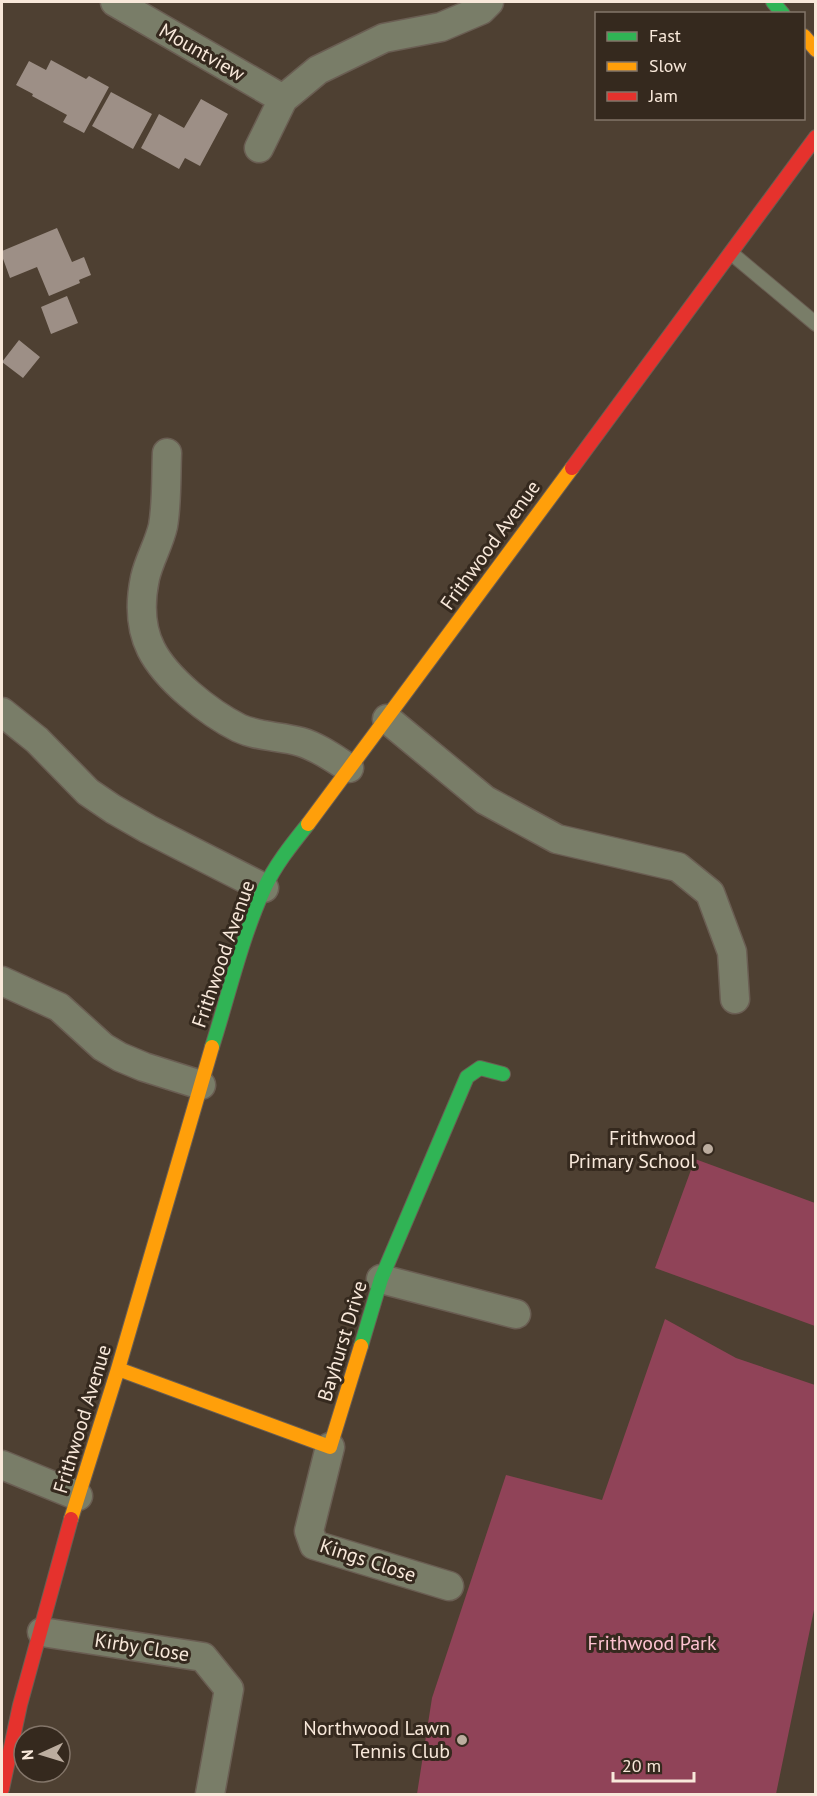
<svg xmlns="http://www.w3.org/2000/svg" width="817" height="1796" font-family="'PT Sans',sans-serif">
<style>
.green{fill:#904358}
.building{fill:#9d8f86}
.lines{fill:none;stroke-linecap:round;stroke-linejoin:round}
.lane-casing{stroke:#6a5e53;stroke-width:16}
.street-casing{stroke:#6a5e53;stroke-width:31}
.fast-casing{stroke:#6a5e53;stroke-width:16}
.slow-casing{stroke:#6a5e53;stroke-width:16}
.jam-casing{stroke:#6a5e53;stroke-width:16}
.lane{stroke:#797d68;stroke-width:14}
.street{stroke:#797d68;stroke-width:28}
.fast{stroke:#30b455;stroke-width:14}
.slow{stroke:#ff9f0a;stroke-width:14}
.jam{stroke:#e5322d;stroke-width:14}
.poi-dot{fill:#bcad9f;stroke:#35291e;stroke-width:2}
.labels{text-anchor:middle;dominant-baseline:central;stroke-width:6;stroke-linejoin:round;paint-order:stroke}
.street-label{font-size:20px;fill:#f8e8da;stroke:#35291e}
.poi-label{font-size:20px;fill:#f8e8da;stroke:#35291e;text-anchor:end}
.park-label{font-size:20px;fill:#fec3d1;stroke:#35291e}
</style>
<rect width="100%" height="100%" fill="#4e4032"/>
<path class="green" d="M695 1159 815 1203V1326L655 1268Z
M665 1319 736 1358 815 1385V1605L776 1794H417L432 1698 506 1475 602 1500Z"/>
<path class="building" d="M51 60 86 79 89 76 109 87 84 133 63 122 67 115 32 96 33 94 16 85 29 61 46 70Z
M111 92 152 114 133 149 92 126Z
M201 99 228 114 200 166 185 158 179 169 141 148 159 114 184 128Z
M57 228 72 262 84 257 91 275 79 280 80 283 49 296 37 267 10 278 2 256V251Z
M67 296 78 323 51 334 41 307Z
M19 340 40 357 23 378 2 362Z"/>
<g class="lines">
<defs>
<path id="lane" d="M731 253 816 324"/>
<path id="street" d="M115 2 283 99
M259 148 283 99 318 70 384 38 441 27 481 10 489 2
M167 453C166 476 167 504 163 526 159 544 149 560 145 578 140 602 140 627 151 649 166 679 209 713 239 728 258 737 280 736 301 742 318 747 333 758 349 768
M2 712 37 740 88 792 113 809 148 829 264 888
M387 719 485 800 557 839 678 867 710 893 732 952 735 999
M2 981 59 1007 103 1047 120 1057 144 1067 201 1085
M381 1279 516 1314
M330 1447 309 1531 314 1545 449 1586
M2 1465 78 1496
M42 1632 203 1657 229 1689 210 1794"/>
<path id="fast" d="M773 2 783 14
M212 1047C228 997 242 936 264 889 275 865 292 844 308 824
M361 1346 381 1279 467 1077 480 1068 503 1074"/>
<path id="slow" d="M804 36 816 50
M308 824 572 468
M118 1369 330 1447 361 1346
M71 1519 118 1369 212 1047"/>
<path id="jam" d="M572 468 816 137
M2 1789 20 1705 71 1519"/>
</defs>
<use href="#lane" class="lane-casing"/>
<use href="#street" class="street-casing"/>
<use href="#fast" class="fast-casing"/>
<use href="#slow" class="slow-casing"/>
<use href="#jam" class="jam-casing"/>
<use href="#lane" class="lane"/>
<use href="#street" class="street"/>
<use href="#fast" class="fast"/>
<use href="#slow" class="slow"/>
<use href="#jam" class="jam"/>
</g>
<g class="poi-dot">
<circle cx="708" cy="1149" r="6"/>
<circle cx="462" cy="1740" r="6"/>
</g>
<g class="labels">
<g class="street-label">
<text transform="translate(202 52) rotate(30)">Mountview</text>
<text transform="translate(490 545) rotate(-54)">Frithwood Avenue</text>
<text transform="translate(223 954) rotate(-71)">Frithwood Avenue</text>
<text transform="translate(342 1341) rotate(-73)">Bayhurst Drive</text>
<text transform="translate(82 1419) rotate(-73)">Frithwood Avenue</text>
<text transform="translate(368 1560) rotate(18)">Kings Close</text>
<text transform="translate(142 1647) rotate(9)">Kirby Close</text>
</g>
<g class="poi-label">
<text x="696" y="1138">Frithwood<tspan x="696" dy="23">Primary School</tspan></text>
<text x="450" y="1728">Northwood Lawn<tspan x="450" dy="23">Tennis Club</tspan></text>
</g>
<g class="park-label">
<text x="652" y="1643">Frithwood Park</text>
</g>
</g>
<rect width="817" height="1796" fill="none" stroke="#f8e8da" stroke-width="6"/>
<rect x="595" y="12" width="210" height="108" fill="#35291e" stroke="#837569" stroke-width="1.5"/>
<rect x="607" y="32" width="30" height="9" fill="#30b455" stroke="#837569" stroke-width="1.5"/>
<text x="649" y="42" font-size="18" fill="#f8e8da">Fast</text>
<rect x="607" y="62" width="30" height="9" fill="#ff9f0a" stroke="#837569" stroke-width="1.5"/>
<text x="649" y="72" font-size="18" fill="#f8e8da">Slow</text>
<rect x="607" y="92" width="30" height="9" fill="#e5322d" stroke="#837569" stroke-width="1.5"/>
<text x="649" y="102" font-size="18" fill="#f8e8da">Jam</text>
<g transform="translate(42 1754) rotate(266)"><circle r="28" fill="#35291e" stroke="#837569" stroke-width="1.5"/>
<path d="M0-4.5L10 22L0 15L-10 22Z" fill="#bcad9f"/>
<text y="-9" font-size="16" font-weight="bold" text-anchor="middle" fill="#f8e8da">N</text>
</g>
<path d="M613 1772v9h81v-9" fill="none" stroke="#f8e8da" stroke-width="3"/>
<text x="622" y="1772" font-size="18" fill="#f8e8da" stroke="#35291e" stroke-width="4.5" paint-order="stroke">20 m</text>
</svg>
